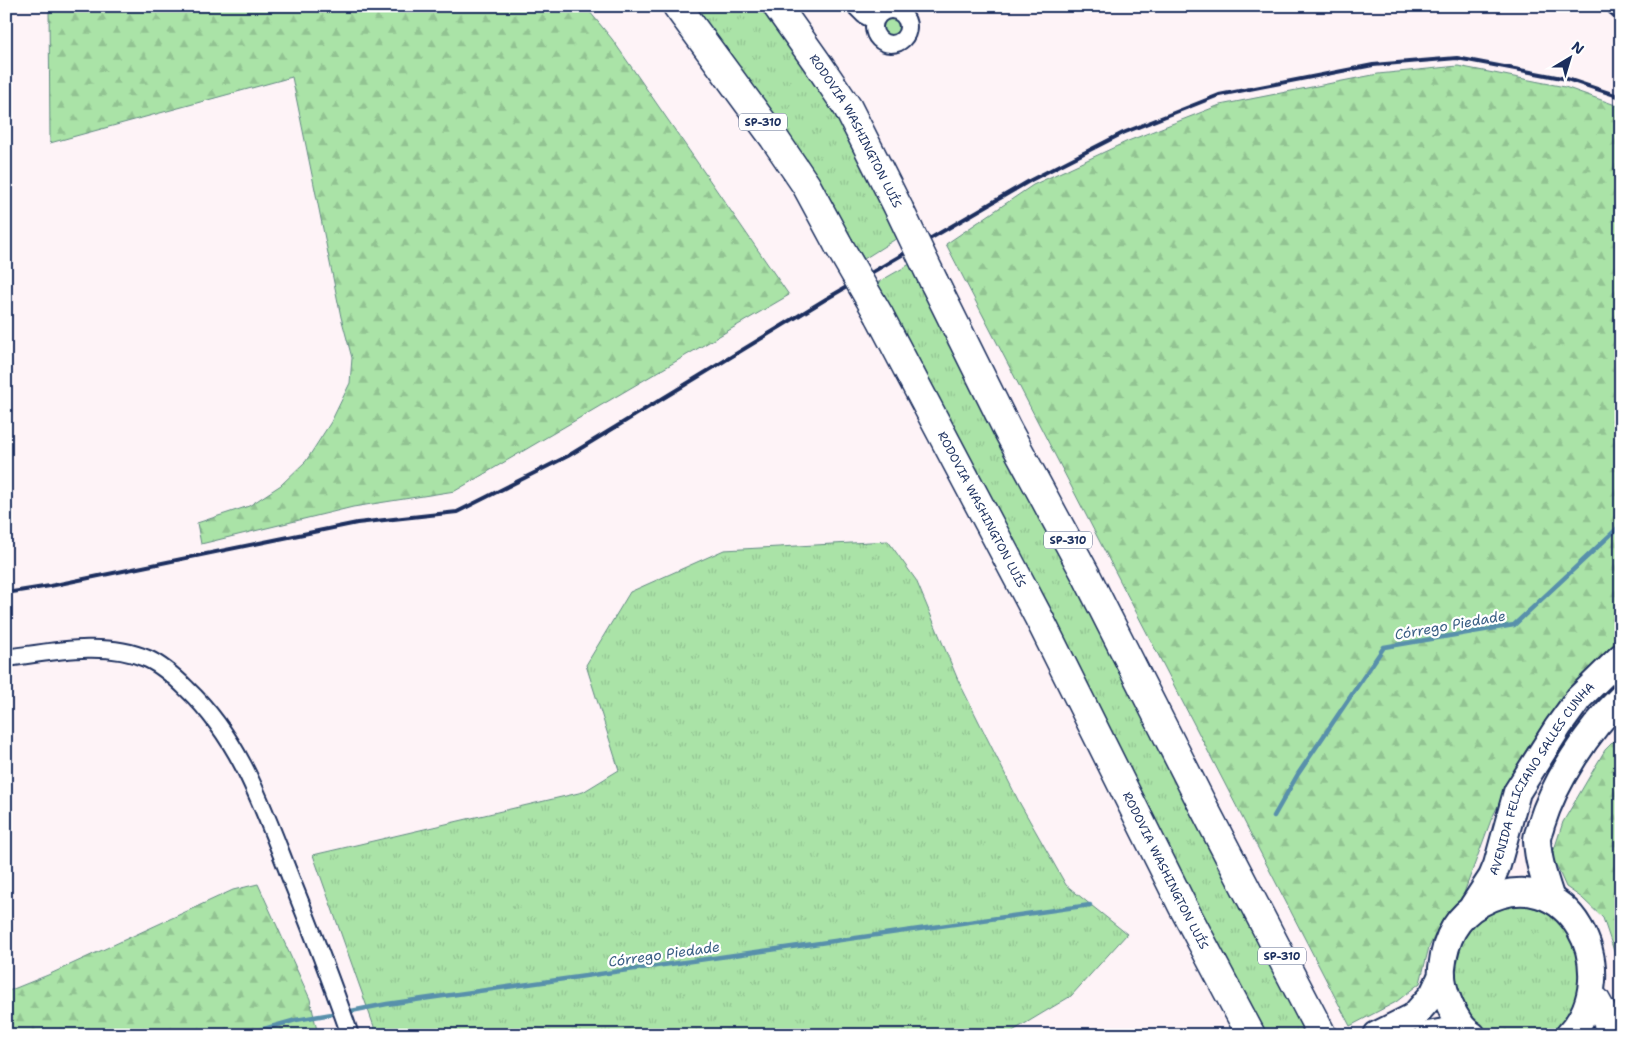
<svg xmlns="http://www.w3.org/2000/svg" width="1627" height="1041" font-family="'Shantell Sans',sans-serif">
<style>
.grass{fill:url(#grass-tufts);stroke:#628982}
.forest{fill:url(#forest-firs);stroke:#628982}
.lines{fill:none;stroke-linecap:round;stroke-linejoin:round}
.stream{stroke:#5890ab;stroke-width:4.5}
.minor-casing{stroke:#1b2f5e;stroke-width:20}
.primary-casing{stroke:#1b2f5e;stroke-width:30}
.motorway-casing{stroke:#1b2f5e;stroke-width:31}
.minor{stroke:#fff;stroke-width:16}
.primary{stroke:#fff;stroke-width:26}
.motorway{stroke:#fff;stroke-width:28}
.rail{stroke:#1b2f5e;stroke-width:4}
.motorway-bridge-casing{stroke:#1b2f5e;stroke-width:31;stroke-linecap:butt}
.motorway-bridge{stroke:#fff;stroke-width:28}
.labels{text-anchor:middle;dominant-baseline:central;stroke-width:4.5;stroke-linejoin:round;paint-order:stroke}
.shield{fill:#fff;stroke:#5f6d8e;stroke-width:1}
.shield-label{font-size:11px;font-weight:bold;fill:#1b2f5e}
.street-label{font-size:12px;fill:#1b2f5e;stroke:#fff}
.water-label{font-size:14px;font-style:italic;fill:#3a5f84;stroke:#fff}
</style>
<defs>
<pattern id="grass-tufts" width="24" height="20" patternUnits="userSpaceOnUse" patternTransform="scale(1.25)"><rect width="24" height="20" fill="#aae3a7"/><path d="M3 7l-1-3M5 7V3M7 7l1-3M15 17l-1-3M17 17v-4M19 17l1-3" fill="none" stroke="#92c392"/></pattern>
<pattern id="forest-firs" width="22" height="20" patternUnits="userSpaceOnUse" patternTransform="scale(1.25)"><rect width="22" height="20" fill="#aae3a7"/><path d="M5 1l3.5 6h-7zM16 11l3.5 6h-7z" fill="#92c392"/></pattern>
</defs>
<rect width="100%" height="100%" fill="#fef3f7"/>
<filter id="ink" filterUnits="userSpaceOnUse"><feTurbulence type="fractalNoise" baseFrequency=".02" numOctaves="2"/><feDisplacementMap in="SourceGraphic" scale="10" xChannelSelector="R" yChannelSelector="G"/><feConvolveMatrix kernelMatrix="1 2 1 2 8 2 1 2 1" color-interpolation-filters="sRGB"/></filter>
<g filter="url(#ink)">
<path class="grass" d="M689 6H766L843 117 902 235 864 259 857 247 851 243Z
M882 27a9 9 0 1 1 18 0a9 9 0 1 1-18 0Z
M910 264 1310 1035H1261L881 297 884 294 877 283Z
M888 541 916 580 958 680 1018 800 1066 885 1127 934 1071 996 1006 1035H377L313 855 583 792 619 770 586 665 630 592 724 550Z
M1518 898 1563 911 1595 973 1561 1033 1555 1035H1489L1472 1023 1457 1004 1451 957 1474 916Z"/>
<path class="forest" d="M49 6H585L612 39 789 295 455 491 353 507 201 544 197 523 249 506 281 485 306 461 331 422 350 383 352 358 341 317 292 77 50 143Z
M1458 66 1565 87 1621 107V639L1593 666 1546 719 1523 755 1491 820 1461 901 1442 921 1429 947 1420 983 1396 1002 1350 1026 946 244 1033 185 1128 141 1220 105 1378 74Z
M1621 734V1017L1618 1012 1619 983 1615 954 1603 918 1582 898 1566 887 1552 856 1563 822 1605 750Z
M258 884 310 999 318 1035H6V992L48 975 233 890Z"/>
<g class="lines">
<path class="stream" d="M1274 816 1298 774 1384 647 1514 625 1621 525
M346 1012 387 1004 1090 905
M242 1035 296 1020 338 1013"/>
<defs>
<path id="minor" d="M855 6 864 15 875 21
M1615 6 1621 11
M874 27a17 17 0 1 1 34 0a17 17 0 1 1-34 0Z
M6 658C51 652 105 640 148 659 163 666 176 678 187 689 242 741 264 811 291 879 312 931 332 982 350 1035"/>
<g id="primary">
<path d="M1550 896C1544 878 1538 860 1537 840 1537 835 1540 830 1541 825 1554 782 1588 730 1621 698"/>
<path id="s1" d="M1473 906 1492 877 1497 865 1517 792 1558 727 1579 698 1621 657"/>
<path d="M1377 1035 1413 1017 1433 994 1442 975"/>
<path d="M1428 1035 1450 1031H1466"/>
<path d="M1472 1035C1455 1025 1440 988 1442 968 1445 940 1455 917 1481 903 1568 855 1627 973 1569 1035"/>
</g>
<g id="motorway">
<path d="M677 6 774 138 806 185 839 246"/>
<path id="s2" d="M777 6 816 61 848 108 899 209"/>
<path d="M934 282 1007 429 1086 575 1200 800 1322 1035"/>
<path id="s3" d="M879 315 1039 618 1183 907 1251 1035"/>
<path d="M1596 1001 1615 1035"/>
</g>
</defs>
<use href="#minor" class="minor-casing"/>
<use href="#primary" class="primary-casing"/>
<use href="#motorway" class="motorway-casing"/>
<use href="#minor" class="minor"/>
<use href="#primary" class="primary"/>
<use href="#motorway" class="motorway"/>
<path class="rail" d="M6 593 50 586 357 523 457 512 568 456 826 299 1031 180 1123 133 1219 95 1373 65 1457 58 1567 79 1621 97"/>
<defs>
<path id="motorway-bridge" d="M899 209 934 282
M839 246 879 315"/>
</defs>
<use href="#motorway-bridge" class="motorway-bridge-casing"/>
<use href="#motorway-bridge" class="motorway-bridge"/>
</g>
</g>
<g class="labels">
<g class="shield">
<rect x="739" y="113.5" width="48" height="17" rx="4"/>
<rect x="1044" y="531.5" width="48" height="17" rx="4"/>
<rect x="1258" y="947.5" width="48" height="17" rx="4"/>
</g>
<g class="shield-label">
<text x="763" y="122">SP-310</text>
<text x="1068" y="540">SP-310</text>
<text x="1282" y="956">SP-310</text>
</g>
<g class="street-label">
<text stroke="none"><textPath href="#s2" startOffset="148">RODOVIA WASHINGTON LUÍS</textPath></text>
<text stroke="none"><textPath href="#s3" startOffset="220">RODOVIA WASHINGTON LUÍS</textPath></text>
<text stroke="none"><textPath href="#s1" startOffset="146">AVENIDA FELICIANO SALLES CUNHA</textPath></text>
<text stroke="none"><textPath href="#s3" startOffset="625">RODOVIA WASHINGTON LUÍS</textPath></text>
</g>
<g class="water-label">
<text transform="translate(1450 625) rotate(-10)">Córrego Piedade</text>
<text transform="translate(664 954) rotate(-8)">Córrego Piedade</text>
</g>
</g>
<rect width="1627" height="1041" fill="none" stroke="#fff" stroke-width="25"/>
<rect x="12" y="12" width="1602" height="1016" fill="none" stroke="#1b2f5e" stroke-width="2" filter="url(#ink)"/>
<g transform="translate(1570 58) rotate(38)" stroke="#ffffff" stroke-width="4" paint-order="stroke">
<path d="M0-4L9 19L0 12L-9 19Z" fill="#1b2f5e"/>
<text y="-8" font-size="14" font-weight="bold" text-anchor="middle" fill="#1b2f5e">N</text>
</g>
</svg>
